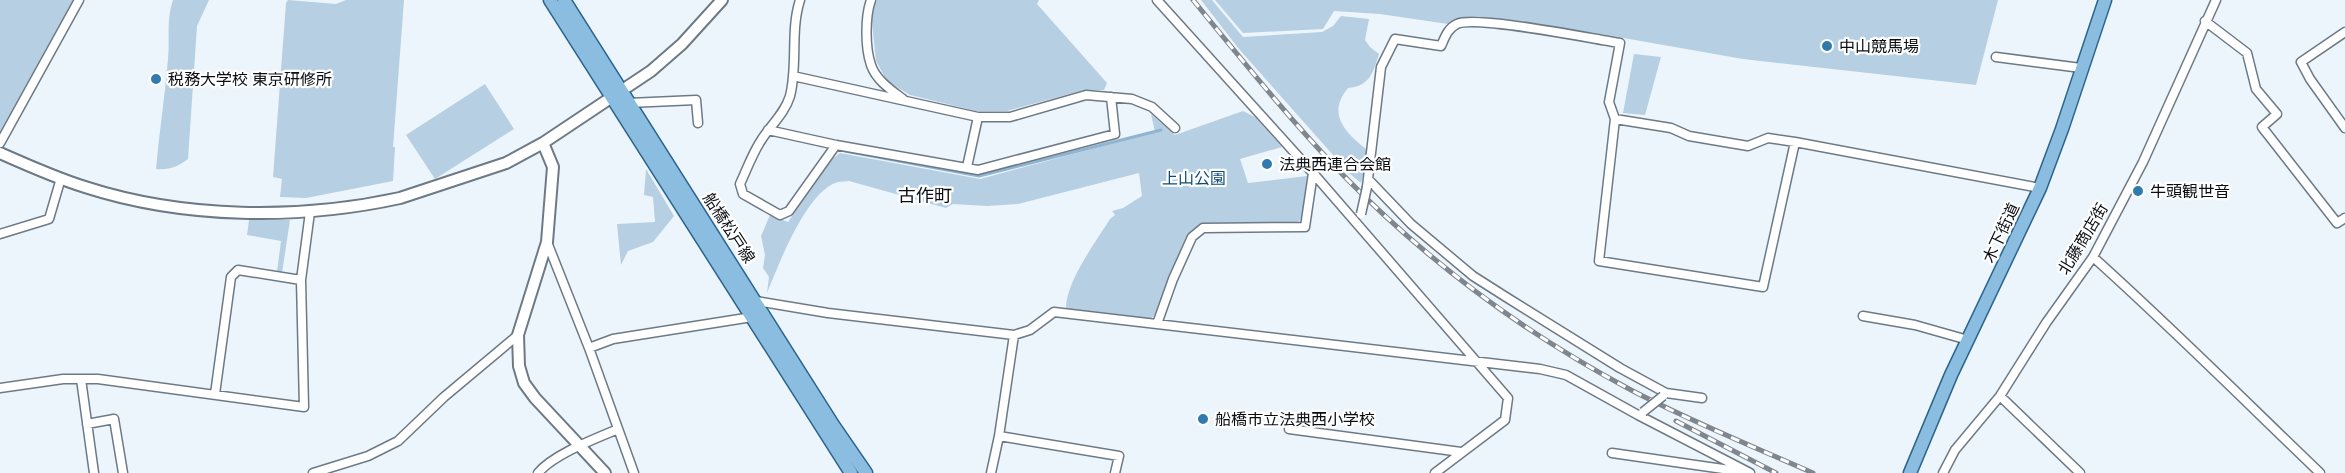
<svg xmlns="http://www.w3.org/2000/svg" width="2345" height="473" font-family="'Fira Sans Condensed','Noto Sans JP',sans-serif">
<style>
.green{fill:#b7cfe2}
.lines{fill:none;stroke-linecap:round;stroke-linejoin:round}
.stream{stroke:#90b5d2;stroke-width:3}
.minor-casing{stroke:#6d7a85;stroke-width:11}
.tertiary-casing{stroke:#6d7a85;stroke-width:14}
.primary-casing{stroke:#2b638c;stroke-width:15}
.minor{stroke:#fff;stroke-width:8}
.tertiary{stroke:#fff;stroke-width:10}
.primary{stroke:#8bbde1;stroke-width:12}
.rail-casing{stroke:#80868d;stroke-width:5}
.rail{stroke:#fff;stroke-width:3;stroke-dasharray:9;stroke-linecap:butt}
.minor-bridge-casing{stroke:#6d7a85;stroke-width:11;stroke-linecap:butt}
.minor-bridge{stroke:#fff;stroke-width:8}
.poi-dot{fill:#317aae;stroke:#fff;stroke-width:2}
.labels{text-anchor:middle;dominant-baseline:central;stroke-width:4.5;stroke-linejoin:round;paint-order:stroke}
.poi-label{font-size:16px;fill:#0a0e13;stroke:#fff;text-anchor:start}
.park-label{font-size:16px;fill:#0f4c73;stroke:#fff}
.street-label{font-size:16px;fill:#0a0e13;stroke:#fff}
.neighbourhood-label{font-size:18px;fill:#0a0e13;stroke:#fff}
</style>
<rect width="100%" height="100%" fill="#ecf5fc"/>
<path class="green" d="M0 0H75L0 135Z
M173 0H209L197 26 188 159C177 167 170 170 156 169 159 133 165 96 168 59 170 39 166 20 173 0Z
M288 0 336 4 346 0H404L393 147H395L393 181 306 198 280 197 282 179 273 177 286 3Z
M877 0H1039L1037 4 1107 83 1104 90H1084L1007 111H976L910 95 887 81 876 61 871 13Z
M1201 0H1212L1243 37 1322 32 1333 26 1341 16 1369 19 1365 40 1370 47 1379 54C1373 73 1370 86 1348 88 1327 113 1344 132 1366 149V163L1361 183 1349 173 1239 49Z
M1215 0H1998L1976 85 1743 59 1595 33 1478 16 1458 18 1448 24 1380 14 1334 11 1323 29 1243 33Z
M1634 54 1661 57 1645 115 1623 113Z
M485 84 514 129 435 179 406 135Z
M1243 111 1255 117 1282 147 1240 159 1248 183 1307 176 1303 217 1296 224 1202 225 1189 235 1154 316 1150 319 1066 310C1065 283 1095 243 1110 219L1115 215 1112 211 1123 208 1142 196 1139 173 1018 204 987 206 953 204 946 208 849 181C844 182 839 181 835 183 805 195 779 264 767 293L769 277 763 268 765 255 761 236 770 215 788 222 830 161 840 153 980 179 1155 132 1151 114 1175 135Z
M646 169 674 216 653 242 628 251 621 265 617 224 655 222 653 197 644 195Z
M249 220H290L282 273 277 272 281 241 247 235Z"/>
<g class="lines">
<path class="stream" d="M845 151 979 176 1161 130"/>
<defs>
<path id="minor" d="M800 0C790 31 798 65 790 96 785 113 771 125 762 139 753 152 747 169 740 184L743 194 780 215 789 211 836 145
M871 0C865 17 865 47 871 65 876 80 891 90 903 99
M1157 0 1313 173 1508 398 1505 420 1435 473
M2205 21 2247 53 2256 89 2277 114 2262 127 2337 223 2345 218
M2345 32 2301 62 2310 79 2345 128
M1996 57 2081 68
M793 76 978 117H1010L1086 95 1132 99 1152 107 1175 128
M629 103 696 100 698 123
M1615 119 1671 128 1689 136 1748 146 1768 138 1795 142 2040 188
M768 130 836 145 978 170 1115 134 1111 97
M0 143 79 0
M967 167 978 117
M1368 179 1411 224 1473 276 1506 297 1620 368 1666 393 1702 398
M1367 187 1381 67 1395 39 1441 46C1445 37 1448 28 1457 24 1476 15 1593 39 1620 43L1609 102 1615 119 1599 261 1763 287 1795 142
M0 234 49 219 61 178
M547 242 589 348 634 473
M2093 257C2171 327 2245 401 2320 473
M756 301 828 313 1014 335 1030 330 1054 312 1540 369 1566 375 1638 415 1750 473
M1863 316 1915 325 1968 340
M1157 324 1173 279 1192 237 1203 228 1305 227 1313 173
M589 348 613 339 752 317
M81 379 94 473
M0 388 63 379H98L304 407 301 280 310 212
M215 394 231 277 238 270 301 280
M2000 396 2080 473
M87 424 114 419 123 473
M1289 429 1461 452
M999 436 1119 456 1115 473
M1612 453 1744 472
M313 473 368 456 398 441 444 397 518 335
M538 473C554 454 595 439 618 429
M991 473 999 436 1014 335
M1943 473 1955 450 2000 396 2046 323 2093 257 2143 162 2216 0"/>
<path id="tertiary" d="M543 143 553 167 547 242 518 335 519 366 524 383 535 398 605 473
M0 153C27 165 56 178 85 187 184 219 299 220 400 198L506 163 543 143 651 71 682 44 722 0"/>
<path id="primary" d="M550 0 851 473
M564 0 833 425 866 473
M1910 473 1951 375 2040 188 2062 129 2105 0"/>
</defs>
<use href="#minor" class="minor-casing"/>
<use href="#tertiary" class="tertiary-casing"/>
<use href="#primary" class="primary-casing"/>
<use href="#minor" class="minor"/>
<use href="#tertiary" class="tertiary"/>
<use href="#primary" class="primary"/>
<defs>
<path id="rail" d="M1193 0C1242 60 1290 120 1344 176 1427 261 1526 334 1631 390 1690 421 1752 446 1813 473
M1676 421 1776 473"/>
</defs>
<use href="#rail" class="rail-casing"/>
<use href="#rail" class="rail"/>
<defs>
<path id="minor-bridge" d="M1361 214 1367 187
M1643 412 1663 396"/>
</defs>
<use href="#minor-bridge" class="minor-bridge-casing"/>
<use href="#minor-bridge" class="minor-bridge"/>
</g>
<g class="poi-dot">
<circle cx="1827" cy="46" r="6"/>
<circle cx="156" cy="79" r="6"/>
<circle cx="1267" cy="164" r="6"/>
<circle cx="2138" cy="191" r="6"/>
<circle cx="1203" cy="419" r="6"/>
</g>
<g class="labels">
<g class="poi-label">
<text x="1839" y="46">中山競馬場</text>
<text x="168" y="79">税務大学校 東京研修所</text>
<text x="1279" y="164">法典西連合会館</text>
<text x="2150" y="191">牛頭観世音</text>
<text x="1215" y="419">船橋市立法典西小学校</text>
</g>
<g class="park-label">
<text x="1194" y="178">上山公園</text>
</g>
<g class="street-label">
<text transform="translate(729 228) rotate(57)">船橋松戸線</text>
<text transform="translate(2001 233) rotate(-65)">木下街道</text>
<text transform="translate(2083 239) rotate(-59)">北藤商店街</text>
</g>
<g class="neighbourhood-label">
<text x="925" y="196">古作町</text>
</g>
</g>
</svg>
